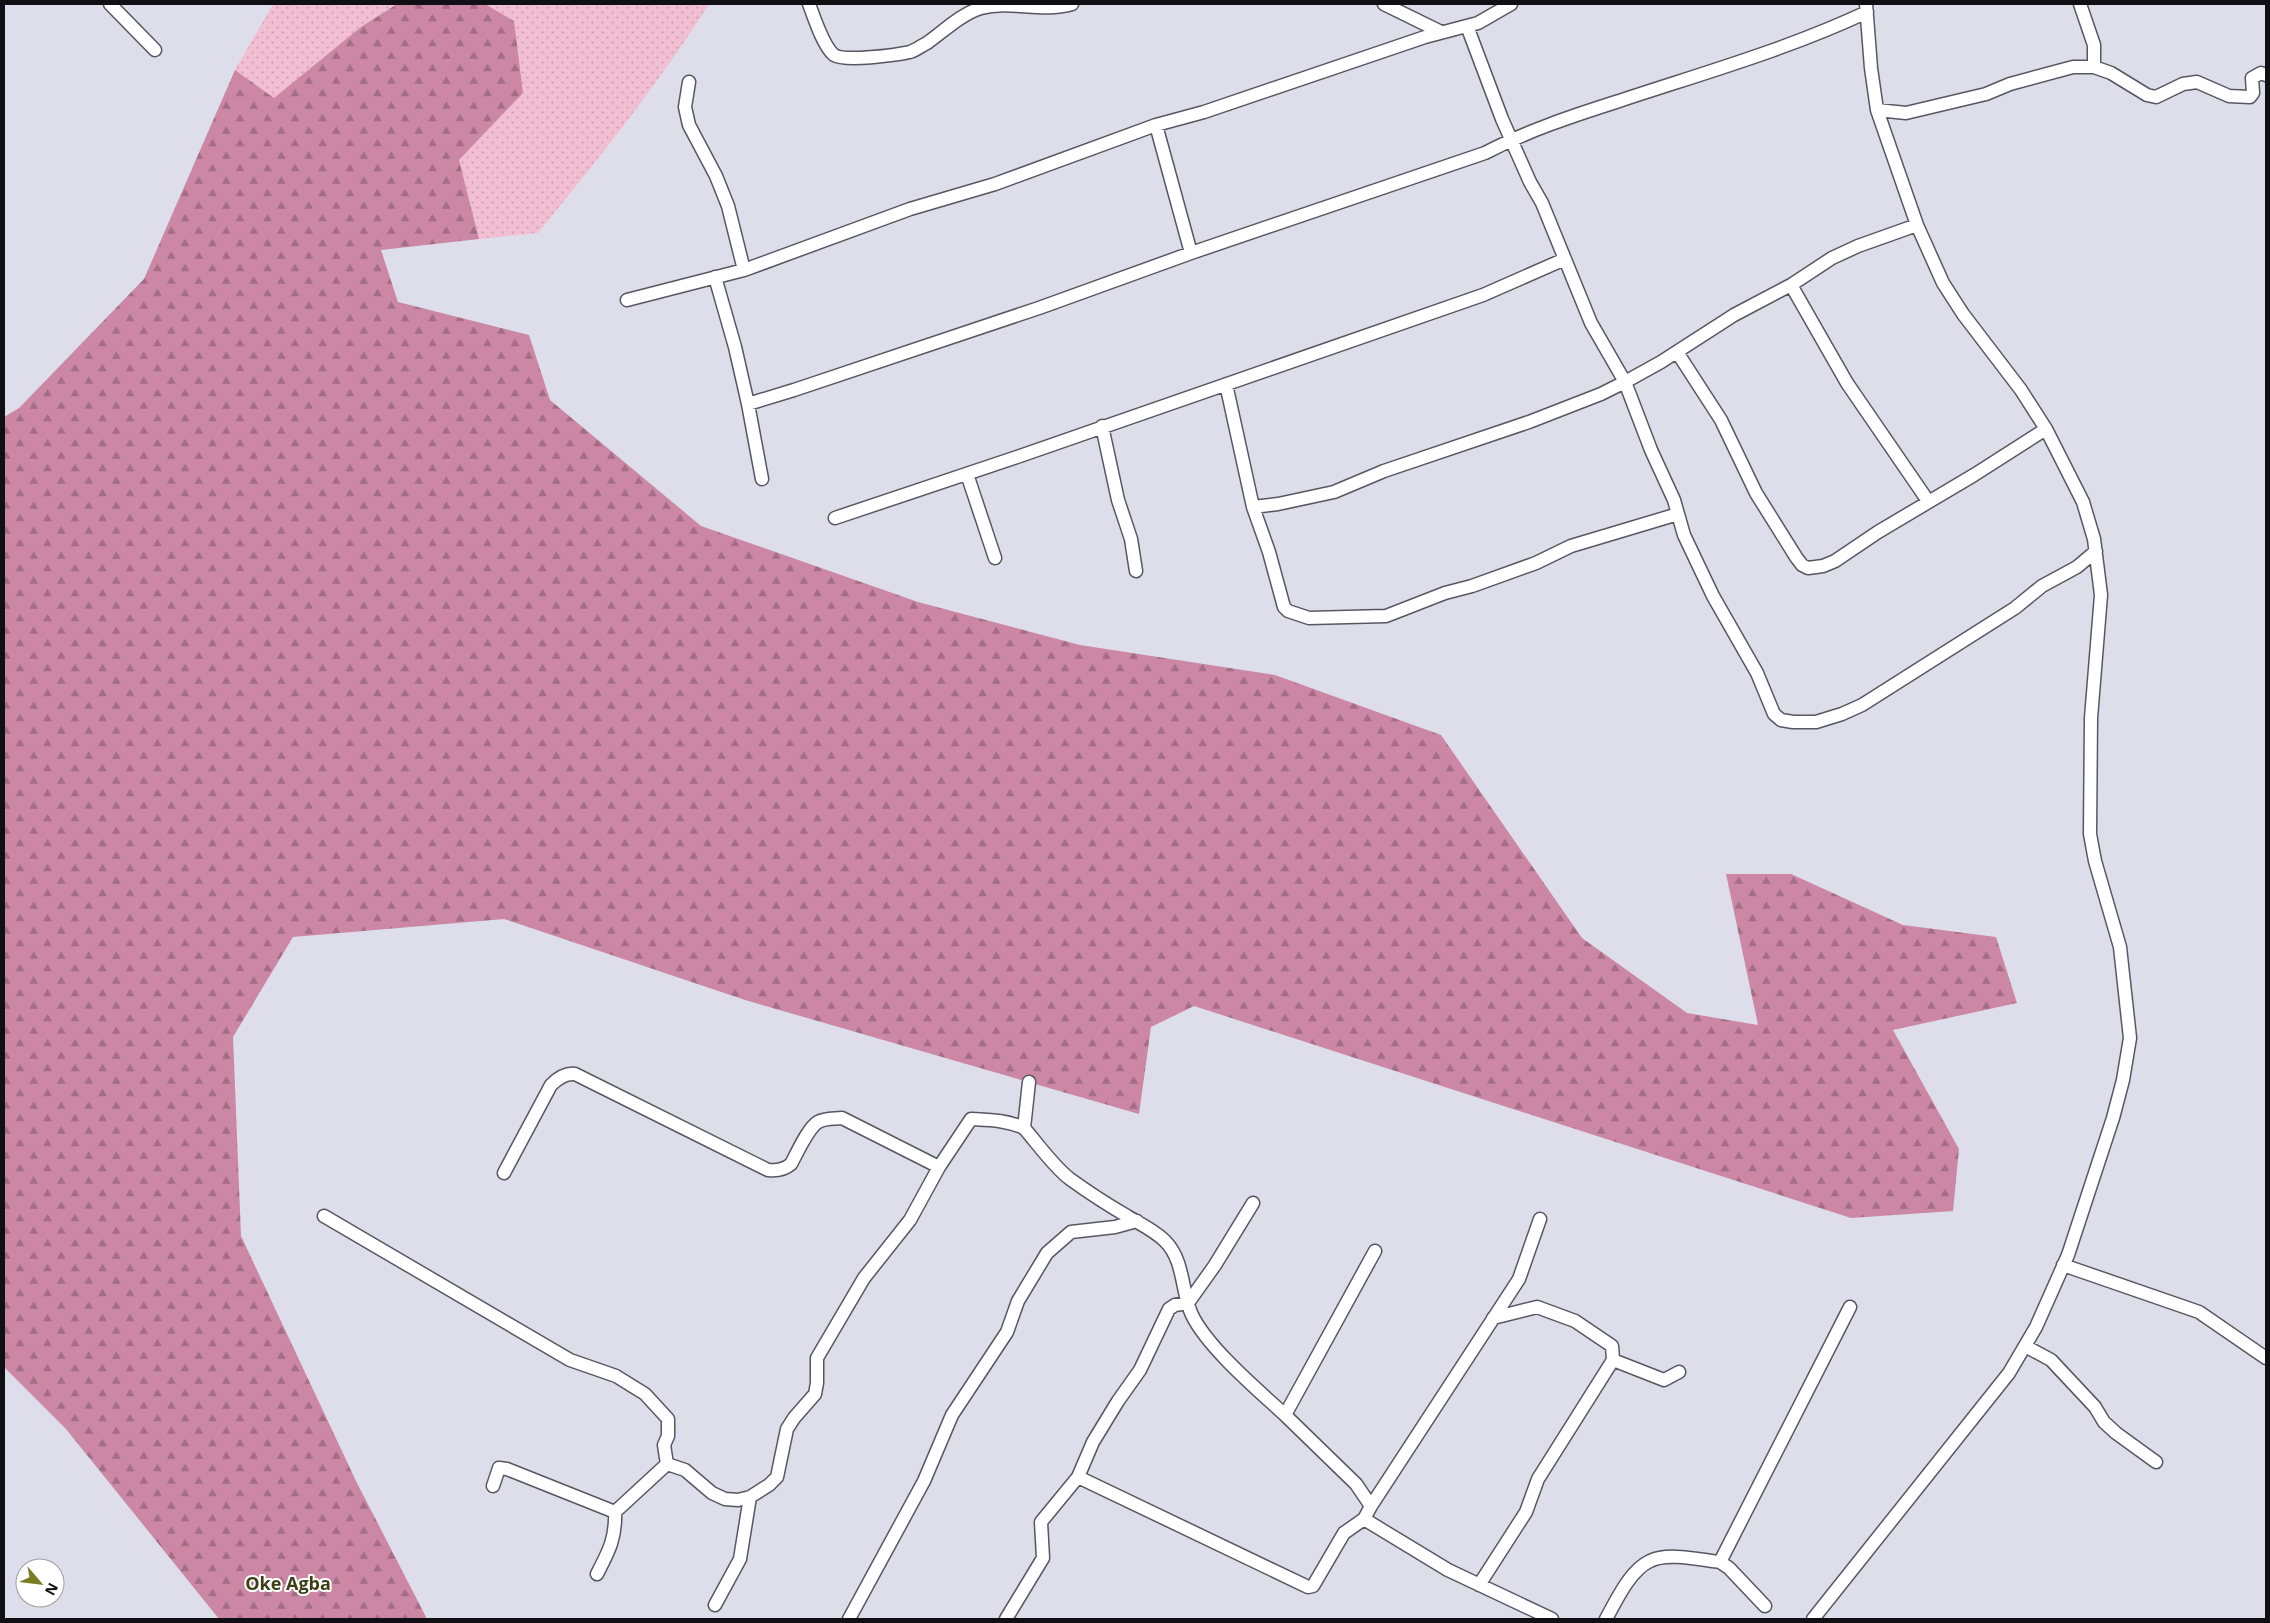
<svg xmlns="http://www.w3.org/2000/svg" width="2270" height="1623" font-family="'Open Sans',sans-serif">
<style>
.grass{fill:url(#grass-dots)}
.forest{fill:url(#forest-firs)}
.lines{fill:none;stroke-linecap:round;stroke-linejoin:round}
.street-casing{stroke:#565762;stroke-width:15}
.street{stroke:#fff;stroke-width:12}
.labels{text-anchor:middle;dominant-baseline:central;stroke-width:4;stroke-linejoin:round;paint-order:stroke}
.quarter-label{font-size:18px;font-weight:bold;fill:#3d3e15;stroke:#fff}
</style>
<defs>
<pattern id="grass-dots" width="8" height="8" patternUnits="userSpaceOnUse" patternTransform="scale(1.25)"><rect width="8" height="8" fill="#f2bed2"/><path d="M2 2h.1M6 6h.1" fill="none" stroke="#cea2b3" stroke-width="1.8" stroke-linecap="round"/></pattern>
<pattern id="forest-firs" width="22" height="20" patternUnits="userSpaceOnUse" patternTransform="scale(1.25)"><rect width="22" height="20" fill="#cb87a3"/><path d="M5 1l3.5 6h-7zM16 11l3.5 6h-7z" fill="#a36d84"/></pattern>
</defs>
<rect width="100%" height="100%" fill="#dedeeb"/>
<path class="grass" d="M273 4H397L361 27 274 99 235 70Z
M485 4H709C658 85 598 159 538 233L479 239 459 160 523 93 514 21Z"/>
<path class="forest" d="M397 4H485L514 21 523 93 459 160 479 239 381 250 398 302 529 335 550 400 701 526 918 602 1080 645 1275 675 1441 735 1582 938 1687 1013 1758 1025 1726 874H1791L1903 925 1996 937 2017 1003 1893 1030 1959 1149 1953 1211 1851 1218 1194 1006 1151 1027 1139 1114 745 1000 504 919 293 937 233 1037 241 1236 356 1481 427 1619H219L66 1429 4 1367V417L19 408 144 279 235 70 274 98 361 27Z"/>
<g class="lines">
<defs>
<path id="street" d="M110 4 155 50
M809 4C814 17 823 46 834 55 845 62 896 55 910 52 916 50 921 46 927 43 944 31 961 14 981 8 1011 0 1041 13 1072 4
M1384 4 1441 32
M2080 4 2094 45V67
M1467 26 1502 119 1530 182 1542 203 1591 323 1625 382 1661 362 1734 315 1791 285 1832 258 1858 246 1917 225
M689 82 685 107 689 125 716 176 728 206 744 270
M1877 110 1906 113 1986 94 2010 84 2073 67H2094L2111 73 2147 95 2156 97 2183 84 2197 82 2229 96 2250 97 2253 93 2252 78 2261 73 2266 75
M1156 125 1191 253 1485 153C1527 131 1572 116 1616 102 1700 74 1786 50 1867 12
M715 277 735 347 748 404
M1791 285 1847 383 1928 501
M627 300 744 270 910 209 995 184 1156 125 1204 112 1425 37 1478 23 1511 4
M1677 352 1721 420 1756 493 1796 557 1802 565 1808 568 1823 566 1835 561 1878 532 1974 475 2046 429
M1226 384 1253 507 1269 552 1284 607 1288 611 1309 618 1386 616 1445 593 1472 586 1536 563 1571 546 1678 514
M1102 426 1118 500 1131 539 1136 571
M967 474 995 558
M762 479 748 404 794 390 1039 308 1191 253
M1253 507 1278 504 1334 492 1384 471 1529 422 1601 394 1625 382 1651 450 1674 500 1684 535 1713 596 1757 673 1774 714 1781 720 1793 722H1816L1842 714 1862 705 2015 608 2042 586 2077 567 2096 551
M835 518 1017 457 1483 295 1565 259
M1029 1082 1024 1128C1037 1143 1054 1167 1070 1179 1088 1192 1108 1205 1127 1216 1140 1224 1154 1230 1165 1241 1185 1261 1181 1292 1192 1315 1208 1348 1258 1390 1285 1415
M504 1173 551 1085C558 1078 566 1073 575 1074L768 1170C777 1171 784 1170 791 1164 797 1153 808 1128 818 1122 825 1118 834 1119 842 1118L939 1167 971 1119C990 1120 1006 1120 1024 1128
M324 1216 570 1360 616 1376 645 1394 668 1419V1436L664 1445 667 1464 685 1470 712 1493 725 1499 738 1500 750 1497 769 1485 777 1477 787 1429 794 1418 815 1394 817 1383V1358L864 1278 910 1220 939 1167
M2063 1265 2199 1312 2266 1358
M1493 1318 1537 1307 1575 1321 1612 1346 1613 1360 1664 1380 1679 1372
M2025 1346 2051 1360 2095 1407 2104 1422 2116 1433 2156 1462
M1078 1477 1308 1587 1313 1586 1344 1533 1364 1519 1371 1506 1356 1484 1285 1415 1375 1251
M493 1486 499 1468 507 1469 615 1512 667 1464
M1371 1506 1519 1279 1540 1219
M1364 1519 1448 1570 1552 1619
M1720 1562 1729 1568 1765 1606
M597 1574C609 1551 616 1538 615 1512
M1479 1585 1526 1512 1538 1479 1613 1360
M715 1605 740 1559 750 1497
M849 1619 924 1481 952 1415 1007 1332 1018 1301 1047 1253 1071 1232 1115 1227 1137 1221
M1006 1619 1043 1558 1041 1522 1078 1477 1093 1442 1118 1401 1140 1370 1169 1309 1175 1305 1188 1303 1215 1265 1253 1203
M1606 1619C1616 1601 1630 1570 1650 1561 1668 1552 1701 1560 1720 1562L1850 1307
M1813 1619 2009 1373 2036 1327 2068 1255 2113 1118 2123 1080 2130 1038 2120 947 2095 861 2090 834 2091 718 2101 595 2094 539 2083 502 2046 429 2021 390 1963 314 1943 283 1917 225 1877 110 1871 68 1866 4"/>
</defs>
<use href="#street" class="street-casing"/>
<use href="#street" class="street"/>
</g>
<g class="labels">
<g class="quarter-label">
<text x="288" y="1583">Oke Agba</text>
</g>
</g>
<rect width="2270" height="1623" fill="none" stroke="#101014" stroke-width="10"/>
<g transform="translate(40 1583) rotate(118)"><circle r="24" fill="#ffffff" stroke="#9f9fa1"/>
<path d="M0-4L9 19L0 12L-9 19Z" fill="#7a7c24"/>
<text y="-8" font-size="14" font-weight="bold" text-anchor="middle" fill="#101014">N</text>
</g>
</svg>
